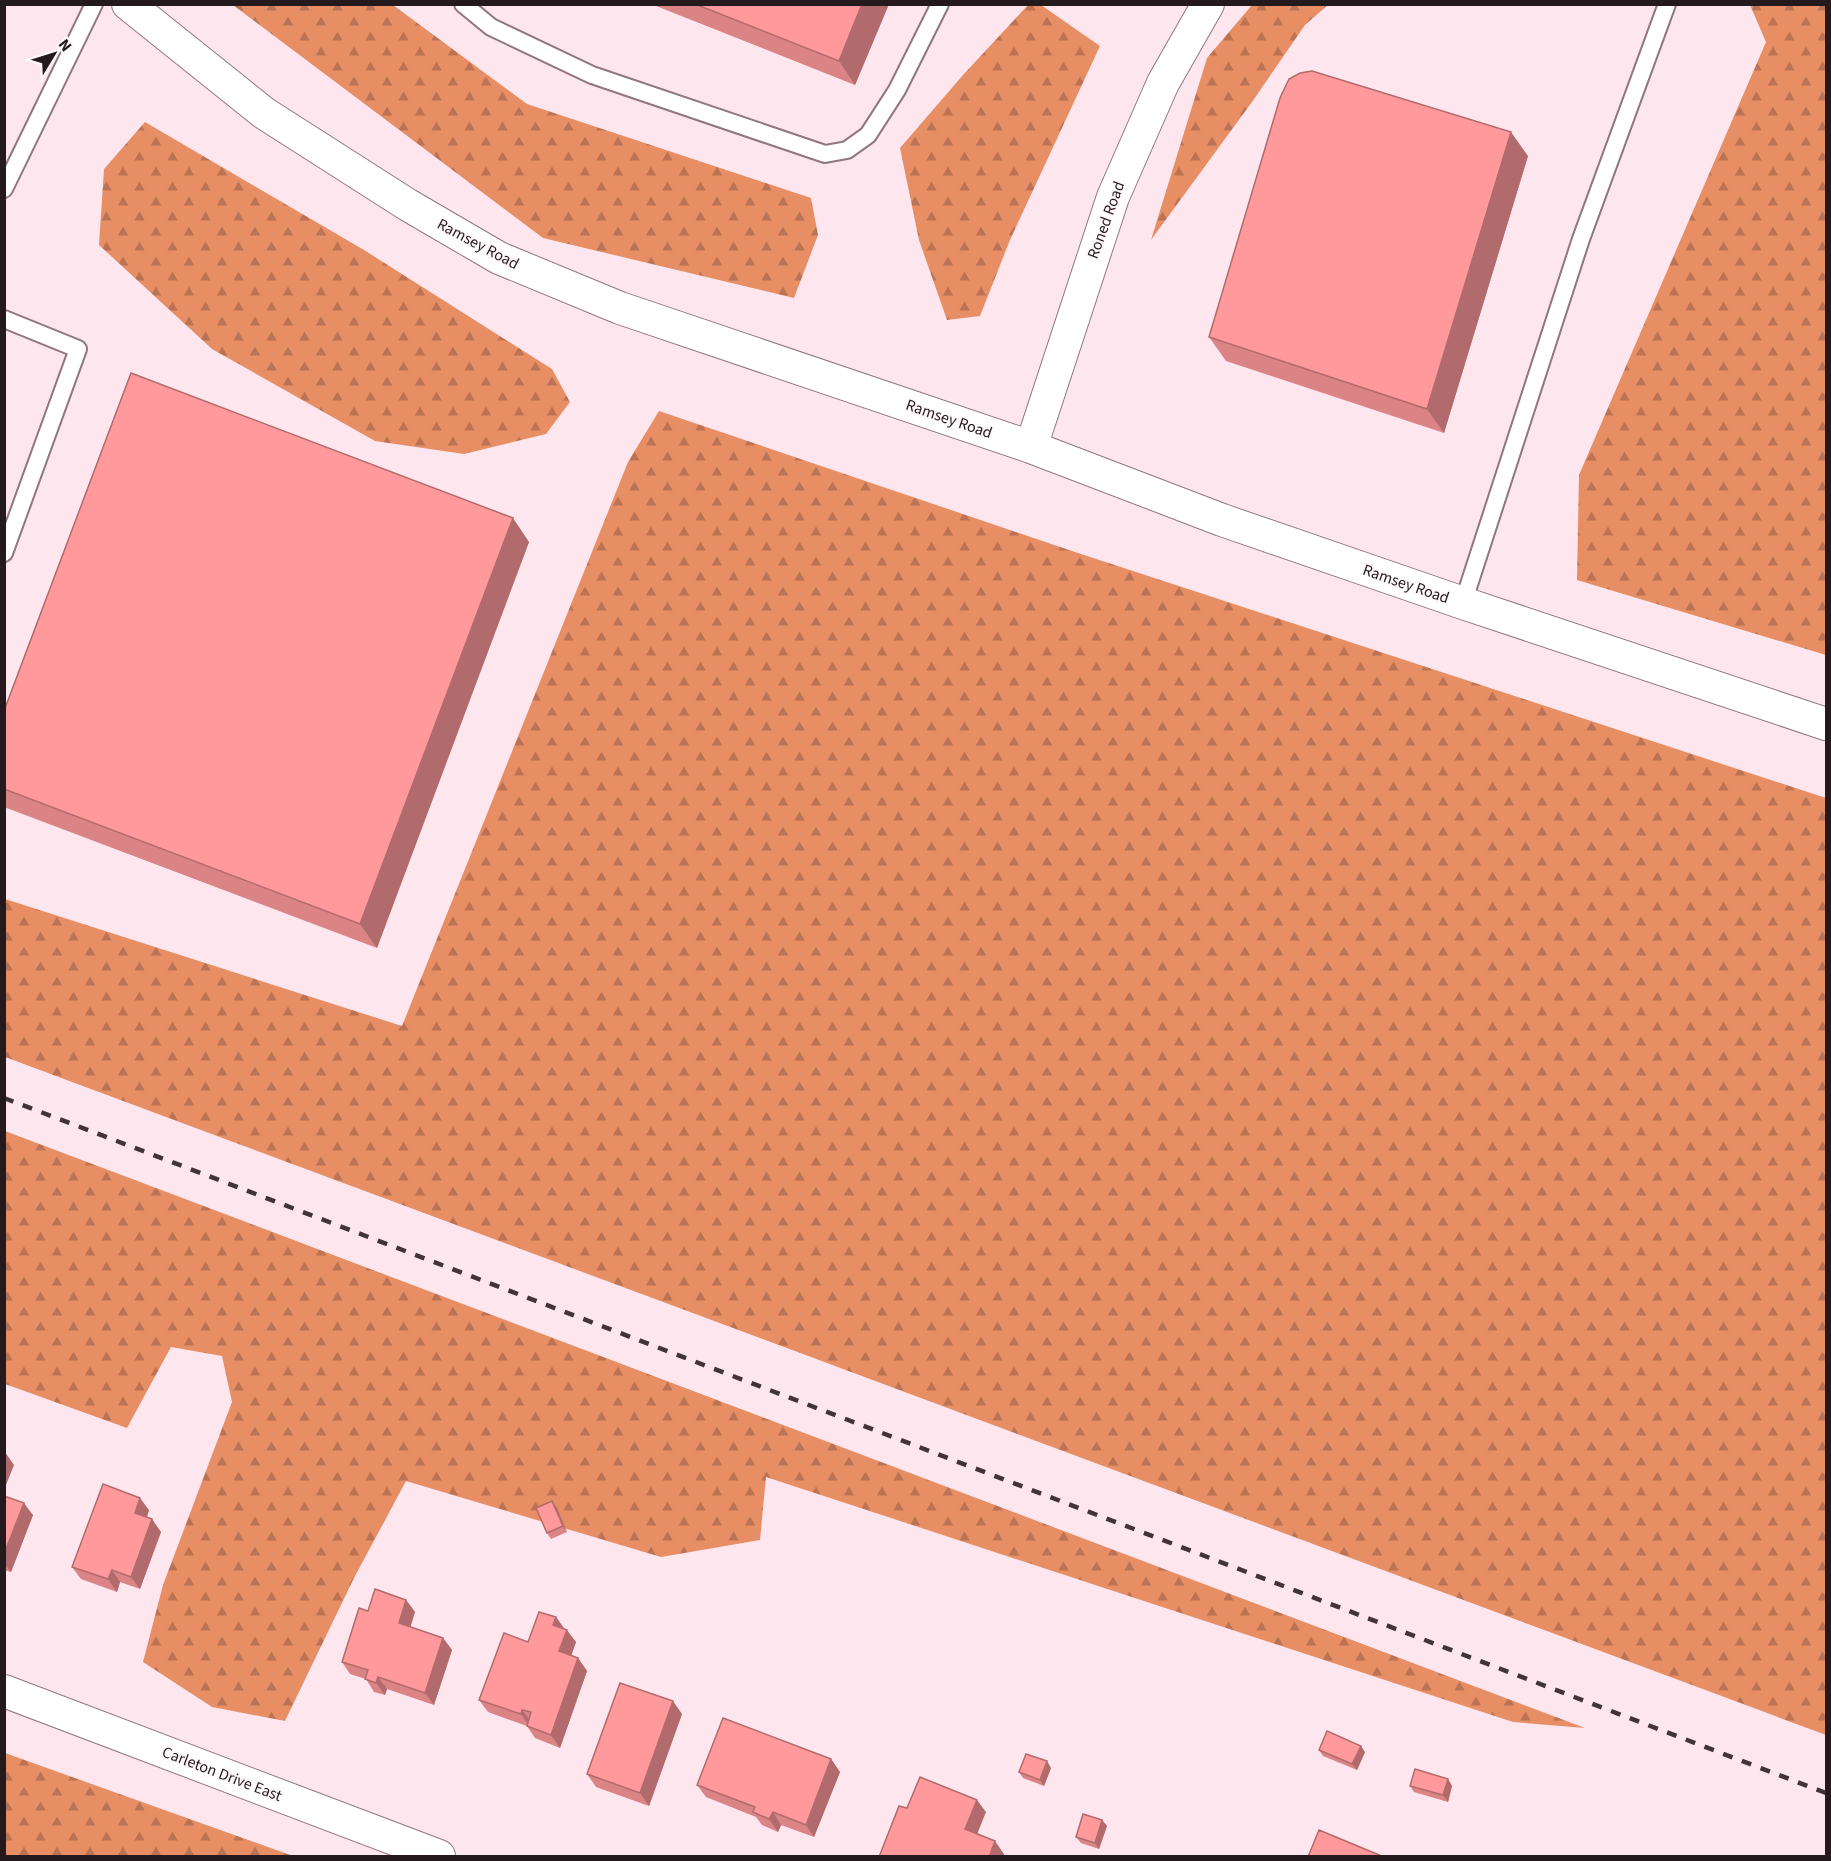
<svg xmlns="http://www.w3.org/2000/svg" width="1831" height="1861" font-family="'Source Sans 3',sans-serif">
<style>
.forest{fill:url(#forest-firs)}
.lines{fill:none;stroke-linecap:round;stroke-linejoin:round}
.lane-casing{stroke:#907680;stroke-width:20}
.street-casing{stroke:#907680;stroke-width:34}
.lane{stroke:#fff;stroke-width:16}
.street{stroke:#fff;stroke-width:32}
.rail{stroke:#403439;stroke-width:4.5;stroke-dasharray:10 10;stroke-linecap:butt}
.wall{fill:#db8485}
.shaded-wall{fill:#b26b6c}
.building{fill:#ff999b;stroke:#b26b6c;stroke-width:1.5}
.labels{text-anchor:middle;dominant-baseline:central;stroke-width:4.5;stroke-linejoin:round;paint-order:stroke}
.street-label{font-size:16px;fill:#241a1e;stroke:#fff9fb}
</style>
<defs>
<pattern id="forest-firs" width="22" height="20" patternUnits="userSpaceOnUse" patternTransform="scale(1.5)"><rect width="22" height="20" fill="#e78e65"/><path d="M5 1l3.5 6h-7zM16 11l3.5 6h-7z" fill="#bb7353"/></pattern>
</defs>
<rect width="100%" height="100%" fill="#fee6ef"/>
<path class="forest" d="M233 5H393L527 104 811 198 818 235 794 298 543 238Z
M1028 5H1041L1100 46 1010 240 980 316 947 320 919 240 900 148 963 75Z
M1252 5H1328L1305 25 1252 102 1151 240 1207 58Z
M1750 5H1826V655L1577 580 1579 475 1766 42Z
M145 122 364 250 552 369 570 402 546 434 464 454 375 441 212 349 99 245 104 169Z
M659 411 1075 552 1826 798V1735L5 1057V899L402 1026 628 462Z
M5 1131 1585 1728 1513 1722 766 1477 760 1540 661 1557 406 1481 354 1578 285 1721 212 1707 143 1662 163 1585 232 1402 222 1356 171 1347 127 1428 5 1384Z
M4 1753H5L293 1856H5Z"/>
<g class="lines">
<defs>
<path id="lane" d="M463 4 491 27 592 75 825 154 847 150 868 135 897 90 940 4
M4 189 94 4
M4 319 78 349 4 553
M1463 603 1581 239 1667 4"/>
<path id="street" d="M128 4 264 113 408 205 499 258 620 308 1031 447 1222 520 1463 603 1826 724
M1031 447 1113 197 1163 83 1208 4
M4 1691 439 1856"/>
</defs>
<use href="#lane" class="lane-casing"/>
<use href="#street" class="street-casing"/>
<use href="#lane" class="lane"/>
<use href="#street" class="street"/>
<path class="rail" d="M4 1098 1826 1793"/>
</g>
<path class="wall" d="M651 4H889L855 85Z
M1528 156 1444 433 1226 361 1209 337Z
M529 542 377 948 4 807V711Z
M4 1496 33 1515 11 1572 4 1570Z
M557 1508 567 1532 551 1539 547 1533Z
M149 1510 147 1517 161 1532 140 1589 120 1582 117 1592 81 1579 72 1567Z
M406 1600 415 1612 410 1627 443 1638 452 1650 434 1705 387 1689 385 1695 374 1692 366 1679 350 1674 342 1662 368 1611Z
M556 1617 564 1628 576 1642 571 1656 578 1658 587 1671 560 1748 535 1738 527 1726 488 1712 479 1700 528 1642Z
M682 1714 649 1806 596 1787 587 1774Z
M1319 1750 1365 1752 1357 1770 1323 1756Z
M831 1759 840 1772 814 1837 781 1825 778 1832 762 1825 756 1817 706 1797 697 1785Z
M1051 1768 1044 1786 1023 1778 1019 1772Z
M1448 1779 1452 1786 1448 1802 1414 1792 1410 1786Z
M1102 1820 1107 1826 1099 1849 1081 1843 1076 1837Z"/>
<path class="shaded-wall" d="M862 4H889L855 85 839 61Z
M1511 132 1528 156 1444 433 1427 409Z
M513 518 529 542 377 948 360 924Z
M5 1452 14 1465 4 1490V1455Z
M140 1498 149 1510 144 1525 135 1513Z
M552 1501 557 1508 567 1532 563 1526Z
M24 1503 33 1515 11 1572 4 1563V1554Z
M152 1519 161 1532 140 1589 131 1577Z
M112 1570 120 1582 117 1592 108 1579Z
M406 1600 415 1612 408 1635 399 1623Z
M556 1617 565 1630 553 1625Z
M567 1630 576 1642 568 1664 559 1651Z
M443 1638 452 1650 434 1705 425 1693Z
M578 1658 587 1671 560 1748 551 1735Z
M378 1677 387 1689 385 1695 376 1683Z
M673 1701 682 1714 649 1806 640 1793Z
M522 1710 531 1722 530 1727 521 1714Z
M1361 1746 1365 1752 1357 1770 1352 1764Z
M831 1759 840 1772 814 1837 806 1825Z
M1047 1761 1051 1768 1044 1786 1040 1780Z
M1448 1779 1452 1786 1448 1802 1443 1795Z
M977 1800 986 1812 974 1842 965 1829Z
M773 1812 781 1825 778 1832 769 1819Z
M1102 1820 1107 1826 1099 1849 1095 1843Z
M995 1841 1004 1854 1003 1857H989Z"/>
<path class="building" d="M695 4H862L839 61Z
M1312 71 1511 132 1427 409 1209 337 1280 98 1289 79 1300 73Z
M131 373 513 518 360 924 4 789V711Z
M103 1484 140 1498 135 1513 152 1519 131 1577 112 1570 108 1579 72 1567Z
M4 1496 24 1503 4 1554Z
M552 1501 563 1526 547 1533 536 1508Z
M375 1589 406 1600 399 1623 443 1638 425 1693 378 1677 376 1683 365 1679 368 1670 342 1662 359 1608 368 1611Z
M539 1612 556 1617 553 1625 567 1630 559 1651 578 1658 551 1735 527 1726 531 1712 522 1710 521 1714 479 1700 504 1633 528 1642Z
M620 1683 673 1701 640 1793 587 1774Z
M723 1718 831 1759 806 1825 773 1812 769 1819 753 1812 755 1807 697 1785Z
M1327 1731 1361 1746 1352 1764 1319 1750Z
M1026 1754 1047 1761 1040 1780 1019 1772Z
M1415 1769 1448 1779 1443 1795 1410 1786Z
M920 1777 977 1800 965 1829 995 1841 989 1857H879L899 1806 907 1808Z
M1083 1814 1102 1820 1095 1843 1076 1837Z
M1319 1830 1384 1857H1308Z"/>
<g class="labels">
<g class="street-label">
<text transform="translate(1106 220) rotate(-70)">Roned Road</text>
<text transform="translate(478 244) rotate(28)">Ramsey Road</text>
<text transform="translate(949 419) rotate(19)">Ramsey Road</text>
<text transform="translate(1406 584) rotate(19)">Ramsey Road</text>
<text transform="translate(222 1774) rotate(21)">Carleton Drive East</text>
</g>
</g>
<rect width="1831" height="1861" fill="none" stroke="#241a1e" stroke-width="12"/>
<g transform="translate(54 54) rotate(52)" stroke="#fff9fb" stroke-width="4.5" paint-order="stroke">
<path d="M0-4.5L10 22L0 15L-10 22Z" fill="#241a1e"/>
<text y="-9" font-size="16" font-weight="bold" text-anchor="middle" fill="#241a1e">N</text>
</g>
</svg>
